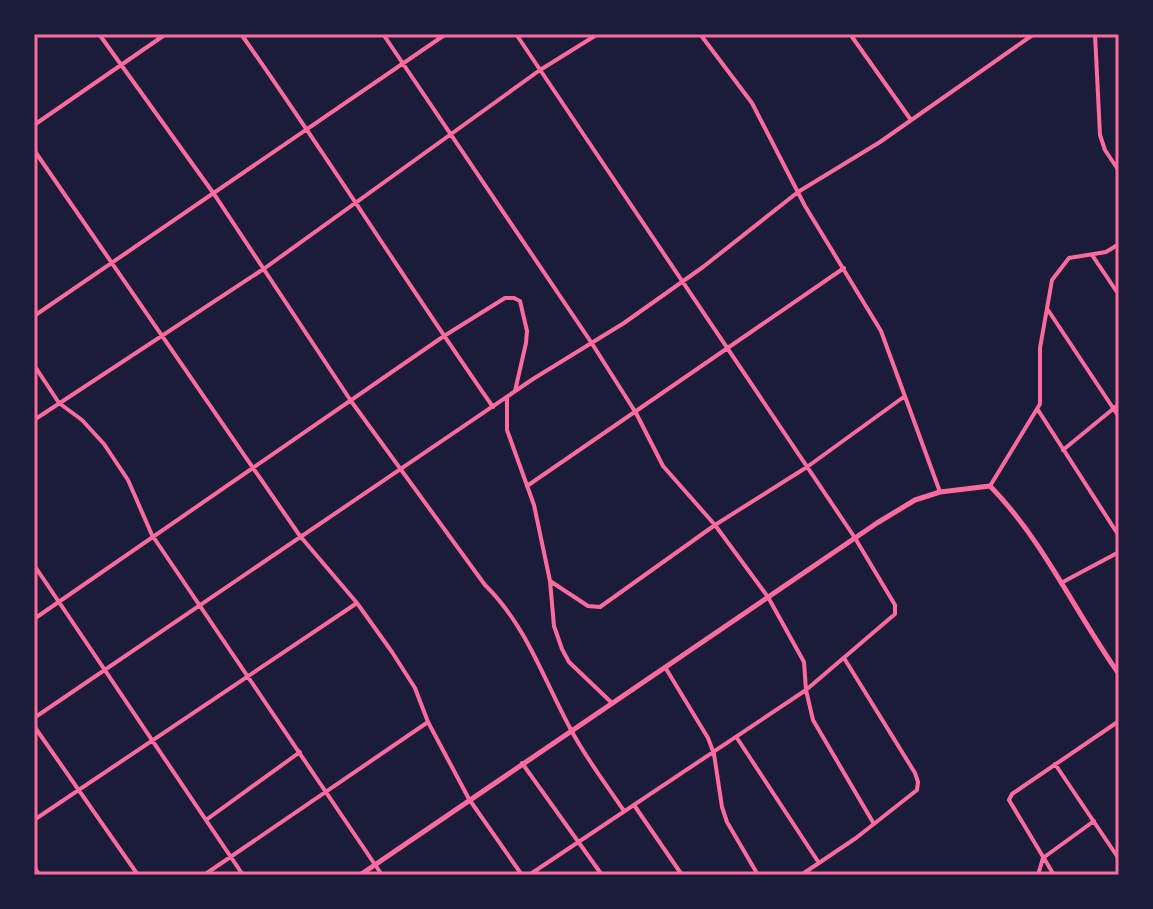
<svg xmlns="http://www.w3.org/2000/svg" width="1153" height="909" font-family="'Exo 2',sans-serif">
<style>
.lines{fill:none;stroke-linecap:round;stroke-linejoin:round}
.minor{stroke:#ff6b9d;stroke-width:4}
.tertiary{stroke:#ff6b9d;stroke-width:5}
.neatline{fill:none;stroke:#ff6b9d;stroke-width:3}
</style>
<rect width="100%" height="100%" fill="#1b1b3a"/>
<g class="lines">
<path class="minor" d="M99 34 214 194 351 401 485 585C526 625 543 678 570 728 585 757 606 784 624 811
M241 34C328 157 407 284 493 407
M383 34 591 342 636 413 663 466 715 525 768 597 804 662 806 690 813 720 874 824
M516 34 855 538 895 605V614L806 690 529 875
M700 34 752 103 805 206 881 331 940 492
M850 34 911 120
M1095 34 1100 135 1105 150 1119 171
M34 125 166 34
M34 150 300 536 357 603 392 652 415 688 428 722 469 799 522 875
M1092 255 1119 295
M1048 310 1119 417
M34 316 446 34
M34 365 59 403 82 420 104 444 128 480 152 535 382 875
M507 397V430L534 505 550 581 554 626 562 649 569 662 612 703
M1038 410 1119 536
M34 420 265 268 540 70 598 34
M1063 450 1119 404
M527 486 844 268
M990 486 1040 404V348L1052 280 1069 258 1106 252 1119 244
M34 565 243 875
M550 581 588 606 600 607 715 525 807 467 905 396
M1061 583 1119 552
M34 619 444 336 505 298H514L520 301 527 331 526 343 515 391
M665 667 708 738 714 754 722 807 727 822 758 875
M34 718 533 379 624 323 703 267 798 192 880 142 1034 34
M34 726 138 875
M737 738 819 863
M522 763 602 875
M1055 764 1119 859
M634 805 682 875
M34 820 357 603
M206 820 300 752
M34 866 39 875
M204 875 428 722
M801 875 856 838 917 790 918 782 915 773 844 658
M1038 875 1043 858 1094 821
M1054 875 1009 800 1012 794 1119 721"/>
<path class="tertiary" d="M360 875 877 523 915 500 940 492 990 486C1043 540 1075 612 1119 674"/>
</g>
<rect width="1153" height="909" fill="none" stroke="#1b1b3a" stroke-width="72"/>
<rect x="36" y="36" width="1081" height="837" class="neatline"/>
</svg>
